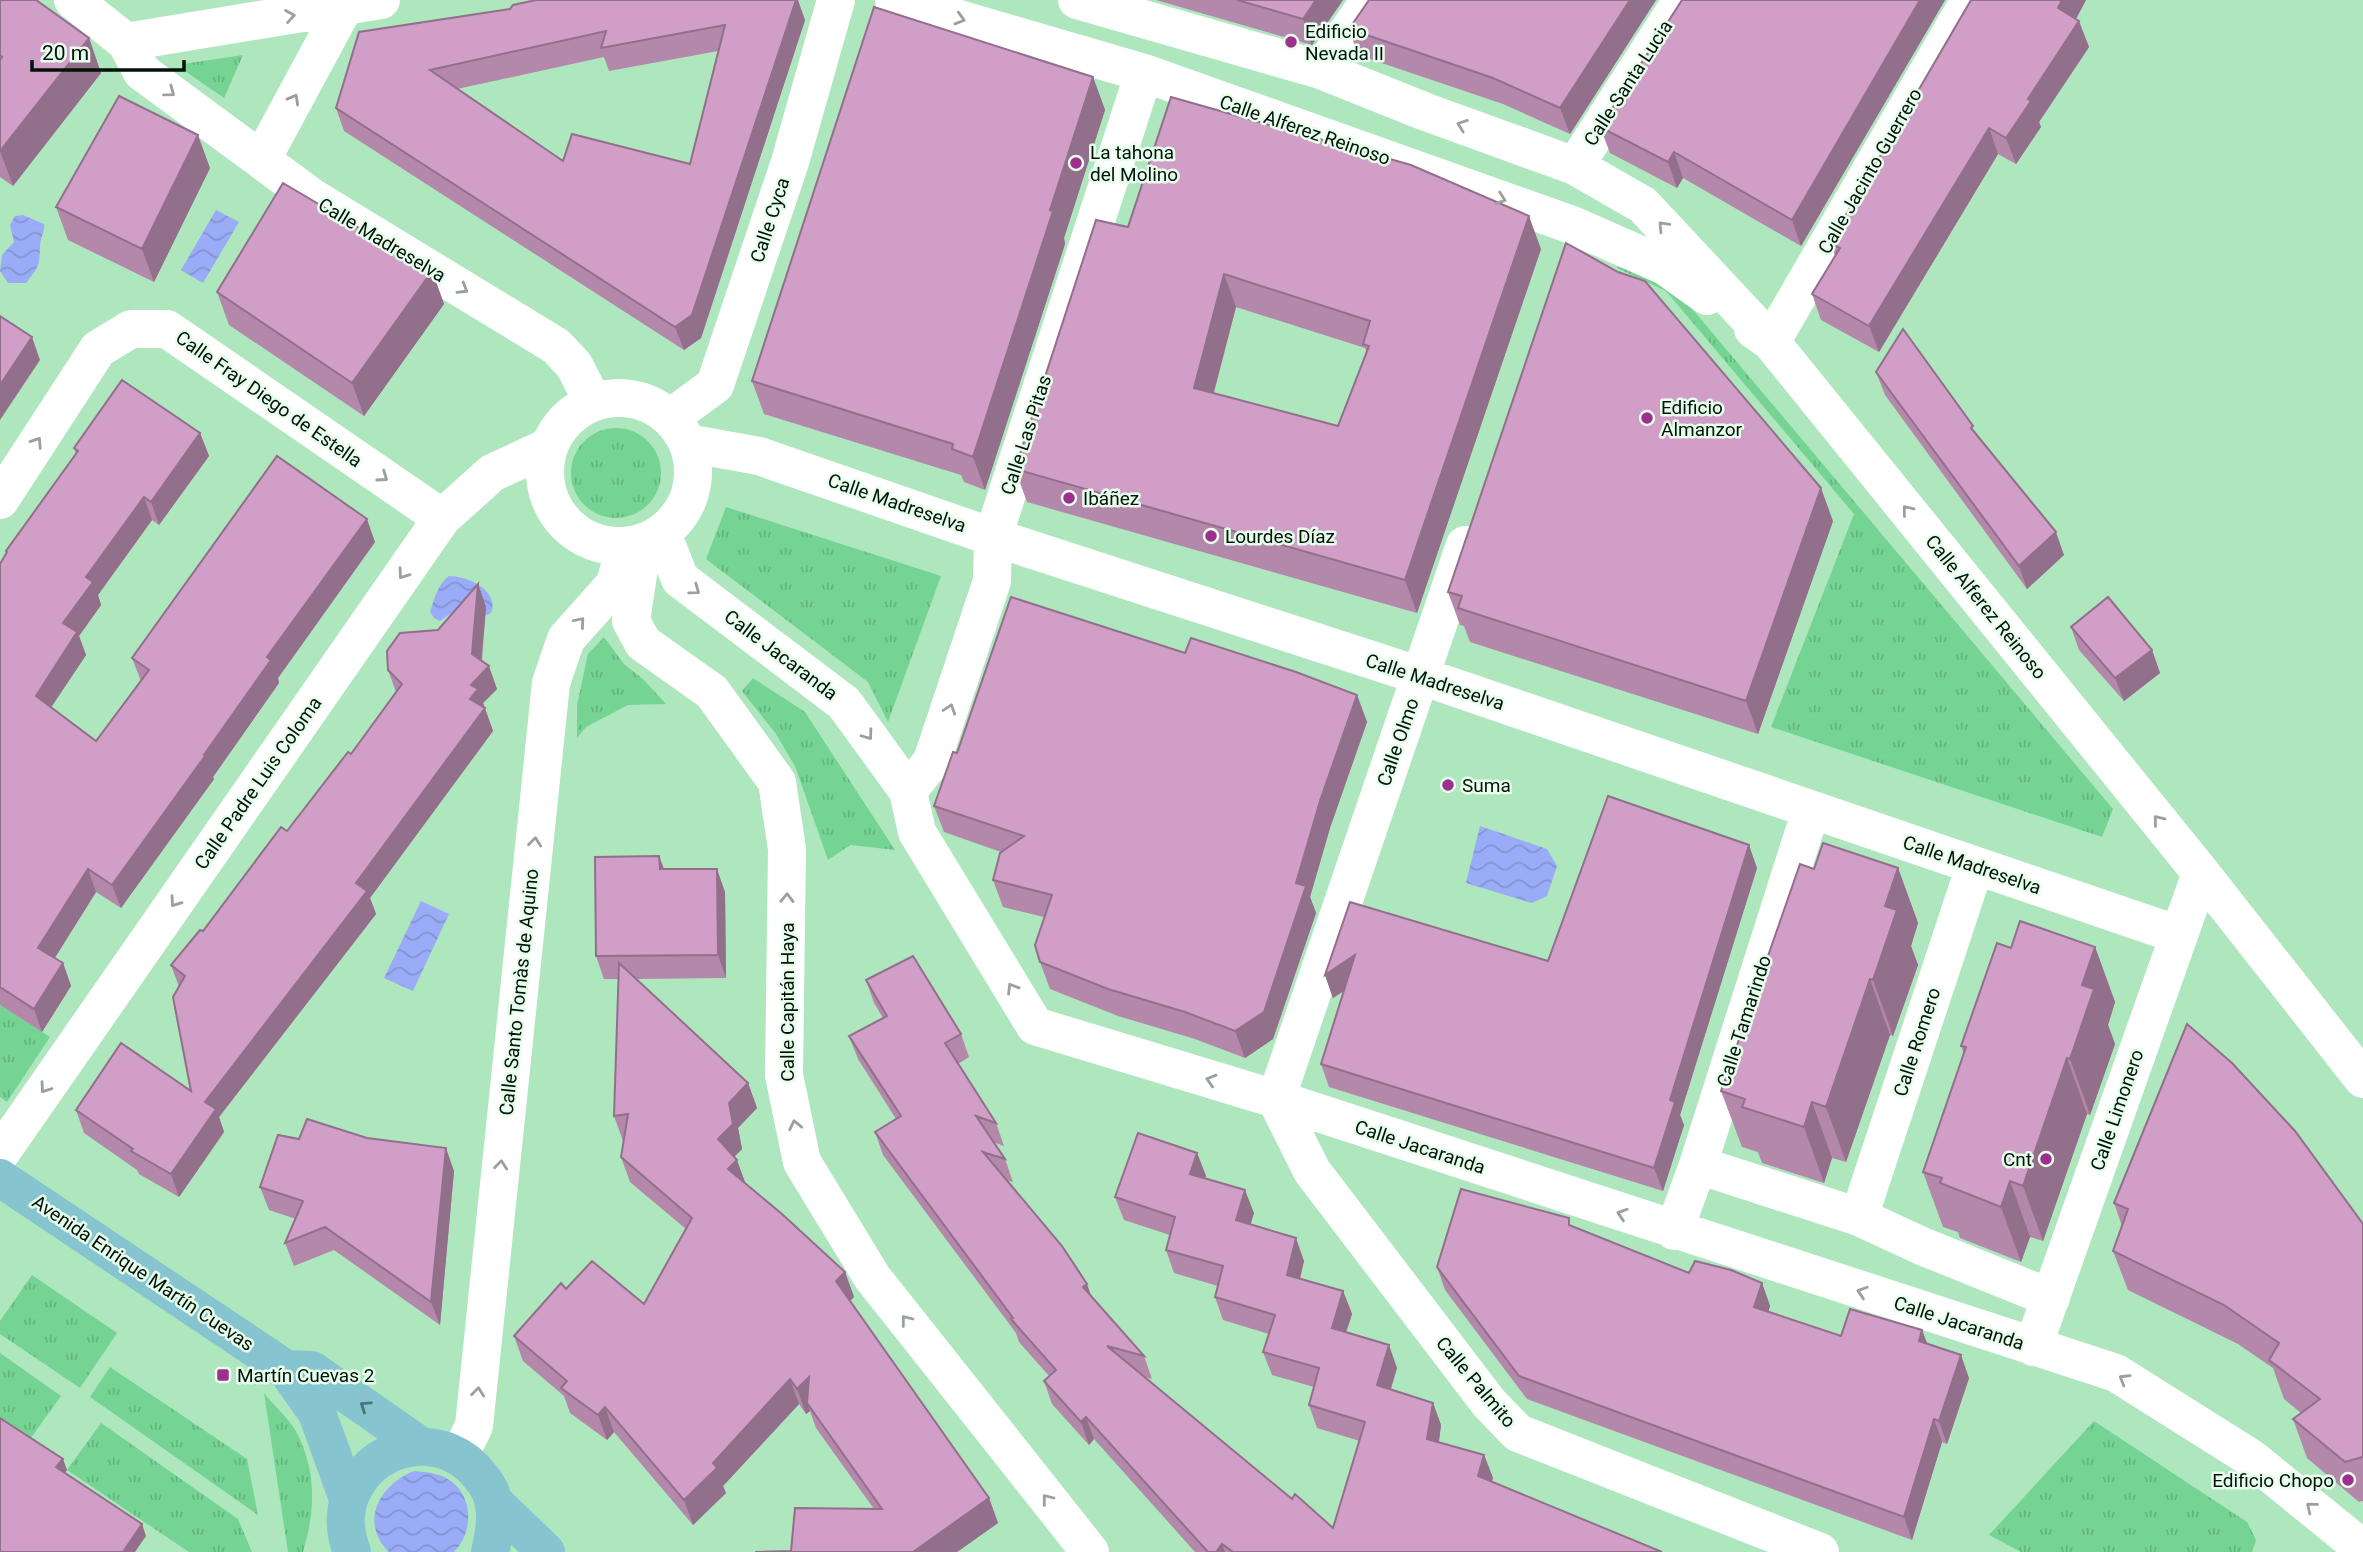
<svg xmlns="http://www.w3.org/2000/svg" width="2363" height="1552" font-family="Roboto,sans-serif">
<style>
.grass{fill:url(#grass-tufts)}
.water{fill:url(#water-waves)}
.lines{fill:none;stroke-linecap:round;stroke-linejoin:round}
.minor{stroke:#fff;stroke-width:38}
.major{stroke:#86c4d0;stroke-width:38}
.wall{fill:#b388ab;fill-rule:evenodd}
.shaded-wall{fill:#926f8b}
.building{fill:#d09ec7;stroke:#926f8b;stroke-width:2;fill-rule:evenodd}
.oneway{stroke:#99a19b}
.oneway2{stroke:#4a7475}
.poi-dot{fill:#9c2f8f;stroke:#e8feed;stroke-width:2.5}
.labels{text-anchor:middle;dominant-baseline:central;stroke-width:5;stroke-linejoin:round;paint-order:stroke}
.poi-label{font-size:19px;fill:#011306;stroke:#e8feed;text-anchor:start}
.street-label{font-size:19px;fill:#011306;stroke:#e8feed}
</style>
<defs>
<pattern id="grass-tufts" width="24" height="20" patternUnits="userSpaceOnUse" patternTransform="scale(1.75)"><rect width="24" height="20" fill="#75d494"/><path d="M3 7l-1-3M5 7V3M7 7l1-3M15 17l-1-3M17 17v-4M19 17l1-3" fill="none" stroke="#63b57e"/></pattern>
<pattern id="water-waves" width="16" height="10" patternUnits="userSpaceOnUse" patternTransform="scale(1.75)"><rect width="16" height="10" fill="#9aacf7"/><path d="M0 5q4-4 8 0t8 0" fill="none" stroke="#8393d2"/></pattern>
</defs>
<rect width="100%" height="100%" fill="#aee6bd"/>
<path class="grass" d="M243 55 224 98 182 69 183 64Z
M1619 261 1673 286 2113 809 2102 837 1771 727 1854 514 1666 291 1617 268Z
M571 473a45 45 0 1 1 90 0a45 45 0 1 1-90 0Z
M726 507 941 576 888 722 868 682 706 559Z
M604 637 624 664 644 680 666 704 628 705 586 727 577 738V705L588 654Z
M753 678 805 712 895 850 850 845 828 860 795 766 776 734 742 691Z
M0 1005 50 1037 7 1102 0 1097Z
M32 1275 117 1333 80 1388 0 1334V1321Z
M0 1353 61 1396 20 1453 0 1428Z
M110 1367 247 1459 258 1515 90 1397Z
M264 1393C274 1406 291 1420 298 1435 317 1475 315 1511 303 1552H288Z
M2094 1421 2247 1522 2256 1540 2252 1552H2021L1989 1535Z
M101 1423 238 1519 252 1552H189L67 1470Z"/>
<path class="water" d="M216 210 239 222 203 283 181 270Z
M23 215 44 224C45 232 40 238 40 247 39 268 39 266 26 283H8L0 271 2 255 14 242 10 225 15 216Z
M449 576C467 576 500 590 491 613L484 616 459 608 440 621 434 618 430 612C435 598 437 585 449 576Z
M1480 826 1547 849 1557 866 1547 896 1532 903 1466 883Z
M421 901 449 914 413 991 384 978Z
M414 1471C424 1472 432 1472 442 1476 473 1489 476 1530 454 1552H389C359 1522 379 1485 414 1471Z"/>
<g class="lines">
<path class="minor" d="M73 0 126 42 142 72 313 198 556 346 574 365 593 402
M894 0 1144 73 1572 225 1665 266 1707 296
M1077 0 1321 70 1426 112 1575 166 1643 205 1771 342 2201 873 2363 1079
M126 42 381 0
M1321 70 1370 0
M262 159 344 7
M1575 166 1682 0
M1753 329 1771 342 1970 0
M545 472a74 74 0 1 1 148 0a74 74 0 1 1-148 0Z
M670 418 715 385 790 162 836 0
M687 443 759 456 993 537 1421 676 2179 935
M0 500 98 349 131 329H167L442 518
M662 533 680 579 844 703 908 791 917 832 1035 1026 1276 1099 2116 1373 2251 1458 2358 1545 2363 1551
M643 542 631 621 643 643 712 692 777 782 787 849 784 1075 802 1162 872 1277 1090 1552
M908 791 932 761 992 581 993 537 1144 73
M1276 1099 1465 545
M1276 1099 1312 1171 1489 1403 1518 1433 1820 1552
M0 1154 442 518 492 473 548 447
M1698 1165 1859 1217 1924 1247 2051 1298
M1859 1217 1975 866
M1674 1231 1698 1165 1811 810
M2033 1347 2201 873
M459 1456 474 1426 551 683 566 639 615 584 625 547"/>
<path class="major" d="M0 1178 286 1369 317 1413 348 1499
M286 1369 312 1370 421 1446
M494 1502 546 1552
M352 1552C344 1531 343 1510 353 1490 377 1440 446 1431 480 1476 487 1484 493 1494 494 1505 497 1521 494 1536 490 1552"/>
</g>
<path class="wall" d="M0 0 89 38 101 73 13 186 0 177Z
M1156 0H1343L1312 45Z
M1369 0H1656L1570 134 1503 104 1358 55 1349 29Z
M1945 0 1801 246 1683 178 1677 188 1610 153 1600 127Z
M2086 0 2076 19 2089 47 2039 122 2041 127 2016 164 1998 154 1879 352 1821 320 1812 294 1835 256 1830 242Z
M805 20 701 338 684 350 344 131 336 108 359 32ZM718 51 690 164 563 161 457 89 604 57 609 71Z
M1093 77 1105 110 1064 238 1065 244 985 490 964 482 961 475 764 414 752 381Z
M210 168 154 282 68 240 56 207Z
M1128 227 1541 249 1417 613 1027 502 1015 469ZM1236 307 1365 348 1367 353 1338 426 1214 393Z
M432 271 444 304 364 416 229 325 217 292Z
M1876 372 2064 555 2027 589 1885 395Z
M200 433 209 456 159 525 152 520 98 595 101 605 79 636 86 655 51 707 96 741 141 681 132 658 375 542 278 678 279 683 213 777 214 779 121 908 96 892 55 958 63 963 71 986 42 1032 0 1005V564L7 553 6 551 76 454 74 448Z
M1833 521 1758 734 1470 642 1464 626 1460 625 1448 592Z
M478 584 486 607 482 661 497 689 483 703 493 731 370 898 376 914 219 1117 224 1132 179 1197 139 1174 137 1170 84 1133 76 1110 191 1091 179 987 171 965 203 931 351 754 396 692 388 670 438 630Z
M2071 627 2152 650 2160 673 2124 701 2079 650Z
M1185 653 1357 695 1367 722 1330 828 1310 897 1316 913 1273 1039 1245 1058 1195 1039 1118 1016 1050 989 1040 962 1044 917 1003 907 993 880 1001 852 944 832 934 806 957 753Z
M1757 868 1680 1115 1684 1125 1663 1191 1329 1087 1321 1064 1344 991 1333 998 1325 975 1548 961Z
M1898 868 1918 923 1911 946 1918 965 1893 1036 1890 1035 1846 1162 1832 1158 1824 1183 1762 1163 1758 1152 1742 1147 1721 1091 1814 869Z
M664 869 725 892 726 978 636 979 748 1083 757 1108 738 1128 742 1149 734 1157 746 1184 845 1272 854 1297 850 1301 989 1498 998 1523 957 1552H755L791 1551 874 1509 816 1428 810 1411 806 1414 799 1404 723 1486 726 1493 693 1525 614 1432 607 1440 570 1413 564 1396 523 1361 514 1336 566 1289 644 1304 686 1229 630 1182 621 1157 623 1141 614 1116 619 979H604L596 956Z
M2095 947 2115 1002 2108 1025 2115 1044 2090 1115 2087 1114 2043 1241 2030 1237 2021 1262 1960 1238 1958 1232 1943 1227 1923 1172 1964 1054 1961 1046 2011 948Z
M866 980 961 1034 969 1057 958 1064 996 1123 1004 1146 993 1142 1005 1159 1013 1182 1006 1180 1092 1297 1144 1356 1152 1379 1145 1377 1292 1499 1333 1528 1360 1441 1317 1428 1309 1405 1314 1387 1272 1375 1263 1352 1269 1334 1223 1320 1215 1297 1218 1286 1174 1273 1166 1250 1170 1235 1124 1220 1115 1197 1197 1153 1206 1176 1205 1179 1254 1213 1250 1224 1304 1261 1300 1279 1343 1291 1352 1314 1346 1332 1397 1368 1391 1389 1433 1403 1441 1425 1439 1442 1484 1455 1493 1478 1492 1481 1662 1552H1195L1094 1439 1089 1445 1052 1404 1044 1381 1049 1376 1019 1342 1016 1333 883 1155 875 1132 896 1119 858 1059 849 1036 883 1018 874 1003Z
M454 1171 440 1325 334 1250 294 1266 285 1243 296 1219 269 1210 260 1187Z
M2114 1203 2363 1224V1501L2359 1502 2307 1458 2293 1419 2301 1413 2284 1399 2273 1368 2238 1344 2128 1290 2113 1251 2122 1226Z
M1572 1226 1689 1273 1762 1283 1770 1306 1768 1312 1841 1336 1928 1344 1969 1378 1947 1444 1942 1442 1912 1540 1527 1399 1445 1290 1437 1267Z"/>
<path class="shaded-wall" d="M796 0H798L805 20 701 338 684 350 675 327Z
M1316 0H1343L1312 45 1303 19Z
M1630 0H1656L1570 134 1560 108Z
M1920 0H1945L1801 246 1792 220Z
M2062 0H2086L2068 34 2058 8Z
M2079 21 2089 47 2039 122 2041 127 2016 164 2006 138 2028 99Z
M89 38 101 73 13 186 0 151Z
M1093 77 1105 110 1064 238 1065 244 985 490 973 457 1050 210Z
M1989 128 1998 154 1879 352 1869 326Z
M198 135 210 168 154 282 142 249Z
M1674 152 1683 178 1677 188 1668 162Z
M1529 216 1541 249 1417 613 1405 580Z
M432 271 444 304 364 416 352 383Z
M1224 274 1236 307 1206 421 1194 388Z
M32 337 40 360 0 420V385Z
M200 433 209 456 159 525 151 502Z
M1821 488 1833 521 1758 734 1746 701Z
M144 497 152 520 98 595 101 605 79 636 86 655 44 718 36 696 63 623 86 577Z
M367 519 375 542 278 678 279 683 213 777 214 779 121 908 112 885 267 657Z
M2056 532 2064 555 2027 589 2019 566Z
M478 584 486 607 480 674 489 666 497 689 483 703 493 731 370 898 376 914 219 1117 224 1132 179 1197 171 1174 205 1102 356 883 470 699 472 654Z
M2152 650 2160 673 2124 701 2115 678Z
M1357 695 1367 722 1330 828 1310 897 1316 913 1273 1039 1245 1058 1235 1031 1296 883 1320 801Z
M1749 845 1757 868 1680 1115 1684 1125 1663 1191 1654 1168 1670 1100Z
M659 856 668 879 660 869Z
M1898 868 1918 923 1911 946 1918 965 1893 1036 1873 980 1885 906Z
M88 869 96 892 47 970 38 948Z
M717 869 725 892 726 978 718 955Z
M2095 947 2115 1002 2108 1025 2115 1044 2090 1115 2070 1059 2082 985Z
M1355 955 1363 978 1333 998 1325 975Z
M63 963 71 986 42 1032 34 1009Z
M1870 979 1890 1035 1846 1162 1826 1107Z
M2067 1058 2087 1114 2043 1241 2023 1186Z
M748 1083 757 1108 738 1128 742 1149 727 1164 718 1139 729 1103Z
M1812 1102 1832 1158 1824 1183 1804 1127Z
M446 1148 454 1171 440 1325 431 1302Z
M1197 1153 1206 1176 1198 1197 1190 1174Z
M737 1160 746 1185 728 1169Z
M2010 1181 2030 1237 2021 1262 2001 1207Z
M1245 1190 1254 1213 1245 1243 1236 1220Z
M1296 1238 1304 1261 1295 1298 1287 1275Z
M845 1272 854 1297 845 1306 836 1281Z
M1762 1283 1770 1306 1763 1330 1754 1307Z
M1087 1284 1095 1307 1083 1287Z
M1343 1291 1352 1314 1340 1351 1332 1328Z
M1922 1330 1931 1353 1919 1341Z
M1389 1345 1397 1368 1385 1407 1377 1385Z
M1961 1355 1969 1378 1947 1444 1939 1421Z
M809 1377 807 1403 810 1411 806 1414 797 1389Z
M790 1379 799 1404 723 1486 726 1493 693 1525 684 1500 713 1463Z
M1433 1403 1441 1425 1436 1462 1427 1439Z
M605 1407 614 1432 607 1440 598 1415Z
M1086 1417 1094 1439 1089 1445 1081 1422Z
M1934 1419 1942 1442 1912 1540 1904 1517Z
M1484 1455 1493 1478 1487 1499 1478 1476Z
M63 1459 67 1470 61 1479 56 1467Z
M989 1498 998 1523 957 1552H913Z
M142 1524 146 1536 135 1552H123Z
M1222 1544 1225 1552H1216Z"/>
<path class="building" d="M0 0H36L89 38 0 151V60L2 57 0 55Z
M536 0H796L692 315 675 327 336 108 359 32 510 9 513 5ZM725 25 690 164 572 134 563 161 430 70 606 31 601 48Z
M1237 0H1316L1303 19Z
M1369 0H1630L1560 108 1493 78 1349 29Z
M1682 0H1920L1792 220 1674 152 1668 162 1600 127Z
M1971 0H2062L2058 8 2079 21 2028 99 2031 101 2006 138 1989 128 1869 326 1812 294 1840 248 1830 242Z
M874 7 1093 77 1050 210 1053 211 973 457 952 449 953 444 752 381Z
M119 96 198 135 142 249 56 207Z
M1171 97 1411 165 1529 216 1405 580 1015 469 1096 220 1128 227ZM1224 274 1370 321 1363 344 1369 346 1338 426 1194 388Z
M283 183 432 271 352 383 217 292Z
M1566 243 1618 272 1645 281 1821 488 1746 701 1458 608 1462 596 1448 592Z
M0 316 32 337 0 385Z
M1903 329 1973 426 1971 428 2056 532 2019 566 1876 372Z
M122 380 200 433 151 502 144 497 86 577 93 582 63 623 77 632 36 696 96 741 149 670 132 658 277 456 367 519 267 657 271 660 204 755 205 756 112 885 88 869 38 948 63 963 34 1009 0 987V564L7 552 6 551 78 451 74 448Z
M478 584 472 654 489 666 471 685 478 689 470 699 485 708 356 883 367 891 205 1102 216 1109 171 1174 131 1151 133 1149 76 1110 121 1043 191 1091 173 997 185 976 171 965 200 930 203 931 281 827 287 831 348 752 351 754 402 684 388 670 387 651 400 633 438 630Z
M1011 597 1185 653 1191 638 1296 672 1357 695 1320 801 1296 883 1306 886 1264 1012 1235 1031 1185 1012 1108 989 1040 962 1035 945 1052 895 993 880 1000 853 1024 836 934 806 953 752 957 753Z
M2108 597 2152 650 2115 678 2071 627Z
M1608 796 1749 845 1670 1100 1675 1102 1654 1168 1321 1064 1355 955 1325 975 1350 902 1548 961Z
M1823 843 1898 868 1885 906 1897 910 1873 980 1870 979 1826 1107 1812 1102 1804 1127 1742 1107 1745 1099 1721 1091 1800 864 1814 869Z
M659 856 660 869H717L718 955 596 956 595 857Z
M2020 921 2095 947 2082 985 2094 989 2070 1059 2067 1058 2023 1186 2010 1181 2001 1207 1940 1183 1942 1178 1923 1172 1966 1047 1961 1046 1997 943 2011 948Z
M913 956 961 1034 945 1043 996 1123 976 1116 1005 1159 983 1152 1062 1246 1087 1284 1083 1287 1144 1356 1107 1346 1292 1499 1295 1494 1333 1528 1365 1422 1309 1405 1319 1368 1263 1352 1275 1315 1215 1297 1223 1266 1166 1250 1175 1217 1115 1197 1138 1133 1197 1153 1190 1174 1245 1190 1236 1220 1296 1238 1287 1275 1343 1291 1332 1328 1389 1345 1377 1385 1433 1403 1427 1439 1484 1455 1478 1476 1662 1552H1233L1222 1544 1216 1552H1208L1086 1417 1081 1422 1044 1381 1056 1370 1011 1319 1013 1318 875 1132 901 1116 849 1036 887 1016 866 980Z
M619 963 748 1083 729 1103 733 1124 718 1139 737 1160 728 1169 782 1214 845 1272 836 1281 989 1498 913 1552H755L791 1551 795 1508 882 1509 807 1403 809 1377 797 1389 790 1379 713 1463 717 1468 684 1500 605 1407 598 1415 561 1388 567 1381 514 1336 561 1283 566 1289 592 1261 644 1304 692 1218 621 1157 628 1114 614 1116Z
M2187 1024 2232 1063 2295 1131 2363 1224V1457L2345 1462 2293 1419 2320 1399 2269 1360 2279 1343 2224 1305 2113 1251 2128 1209 2114 1203Z
M307 1119 367 1138 446 1148 431 1302 325 1227 285 1243 303 1201 260 1187 278 1135 299 1139Z
M1461 1189 1569 1218V1225L1689 1273 1695 1261 1731 1270 1762 1283 1754 1307 1841 1336 1850 1309 1922 1330 1919 1341 1961 1355 1939 1421 1934 1419 1904 1517 1519 1376 1437 1267Z
M0 1418 63 1459 56 1467 142 1524 123 1552H0Z"/>
<defs><path id="oneway-chevron" d="M-2-3.5L2.5 0L-2 3.5" fill="none" stroke-width="1.6" stroke-linecap="round" stroke-linejoin="round" transform="scale(1.75)"/></defs>
<g class="oneway">
<use href="#oneway-chevron" transform="translate(290 16) rotate(-9)"/>
<use href="#oneway-chevron" transform="translate(960 19) rotate(16)"/>
<use href="#oneway-chevron" transform="translate(170 92) rotate(36)"/>
<use href="#oneway-chevron" transform="translate(294 99) rotate(-61)"/>
<use href="#oneway-chevron" transform="translate(1462 125) rotate(-160)"/>
<use href="#oneway-chevron" transform="translate(1501 199) rotate(19)"/>
<use href="#oneway-chevron" transform="translate(1663 226) rotate(-133)"/>
<use href="#oneway-chevron" transform="translate(463 289) rotate(31)"/>
<use href="#oneway-chevron" transform="translate(37 442) rotate(-57)"/>
<use href="#oneway-chevron" transform="translate(383 477) rotate(35)"/>
<use href="#oneway-chevron" transform="translate(1907 510) rotate(-129)"/>
<use href="#oneway-chevron" transform="translate(403 574) rotate(125)"/>
<use href="#oneway-chevron" transform="translate(695 590) rotate(36)"/>
<use href="#oneway-chevron" transform="translate(580 622) rotate(-50)"/>
<use href="#oneway-chevron" transform="translate(950 709) rotate(-72)"/>
<use href="#oneway-chevron" transform="translate(868 735) rotate(54)"/>
<use href="#oneway-chevron" transform="translate(2158 820) rotate(-129)"/>
<use href="#oneway-chevron" transform="translate(535 842) rotate(-84)"/>
<use href="#oneway-chevron" transform="translate(787 898) rotate(-89)"/>
<use href="#oneway-chevron" transform="translate(175 902) rotate(125)"/>
<use href="#oneway-chevron" transform="translate(1012 988) rotate(-121)"/>
<use href="#oneway-chevron" transform="translate(1211 1080) rotate(-163)"/>
<use href="#oneway-chevron" transform="translate(45 1088) rotate(125)"/>
<use href="#oneway-chevron" transform="translate(795 1125) rotate(-102)"/>
<use href="#oneway-chevron" transform="translate(501 1165) rotate(-84)"/>
<use href="#oneway-chevron" transform="translate(1622 1214) rotate(-162)"/>
<use href="#oneway-chevron" transform="translate(1862 1292) rotate(-162)"/>
<use href="#oneway-chevron" transform="translate(906 1320) rotate(-128)"/>
<use href="#oneway-chevron" transform="translate(2124 1379) rotate(-149)"/>
<use href="#oneway-chevron" transform="translate(478 1392) rotate(-84)"/>
<use href="#oneway-chevron" transform="translate(1047 1499) rotate(-128)"/>
<use href="#oneway-chevron" transform="translate(2311 1507) rotate(-141)"/>
</g>
<use class="oneway2" href="#oneway-chevron" transform="translate(365 1406) rotate(-146)"/>
<g class="poi-dot">
<circle cx="1291" cy="42" r="7"/>
<circle cx="1076" cy="163" r="7"/>
<circle cx="1647" cy="418" r="7"/>
<circle cx="1069" cy="498" r="7"/>
<circle cx="1211" cy="536" r="7"/>
<circle cx="1448" cy="785" r="7"/>
<circle cx="2046" cy="1159" r="7"/>
<rect x="216" y="1368" width="14" height="14" rx="3.5"/>
<circle cx="2348" cy="1480" r="7"/>
</g>
<g class="labels">
<g class="poi-label">
<text x="1305" y="31">Edificio<tspan x="1305" dy="22">Nevada II</tspan></text>
<text x="1090" y="152">La tahona<tspan x="1090" dy="22">del Molino</tspan></text>
<text x="1661" y="407">Edificio<tspan x="1661" dy="22">Almanzor</tspan></text>
<text x="1083" y="498">Ibáñez</text>
<text x="1225" y="536">Lourdes Díaz</text>
<text x="1462" y="785">Suma</text>
<text x="2032" y="1159" text-anchor="end">Cnt</text>
<text x="237" y="1375">Martín Cuevas 2</text>
<text x="2334" y="1480" text-anchor="end">Edificio Chopo</text>
</g>
<g class="street-label">
<text transform="translate(1628 83) rotate(-57)">Calle Santa Lucia</text>
<text transform="translate(1305 130) rotate(19)">Calle Alferez Reinoso</text>
<text transform="translate(1870 171) rotate(-60)">Calle Jacinto Guerrero</text>
<text transform="translate(770 220) rotate(-72)">Calle Cyca</text>
<text transform="translate(382 240) rotate(31)">Calle Madreselva</text>
<text transform="translate(269 399) rotate(35)">Calle Fray Diego de Estella</text>
<text transform="translate(1026 435) rotate(-72)">Calle Las Pitas</text>
<text transform="translate(897 503) rotate(19)">Calle Madreselva</text>
<text transform="translate(1986 607) rotate(51)">Calle Alferez Reinoso</text>
<text transform="translate(781 655) rotate(37)">Calle Jacaranda</text>
<text transform="translate(1435 682) rotate(18)">Calle Madreselva</text>
<text transform="translate(1398 742) rotate(-71)">Calle Olmo</text>
<text transform="translate(258 783) rotate(-55)">Calle Padre Luis Coloma</text>
<text transform="translate(1972 865) rotate(19)">Calle Madreselva</text>
<text transform="translate(519 992) rotate(-84)">Calle Santo Tomàs de Aquino</text>
<text transform="translate(787 1002) rotate(-90)">Calle Capitán Haya</text>
<text transform="translate(1744 1021) rotate(-72)">Calle Tamarindo</text>
<text transform="translate(1917 1042) rotate(-72)">Calle Romero</text>
<text transform="translate(2117 1110) rotate(-71)">Calle Limonero</text>
<text transform="translate(1420 1147) rotate(18)">Calle Jacaranda</text>
<text transform="translate(143 1273) rotate(34)">Avenida Enrique Martín Cuevas</text>
<text transform="translate(1959 1323) rotate(18)">Calle Jacaranda</text>
<text transform="translate(1476 1382) rotate(50)">Calle Palmito</text>
</g>
</g>
<path d="M32 60v10h152v-10" fill="none" stroke="#011306" stroke-width="3.5"/>
<text x="42" y="60" font-size="21" fill="#011306" stroke="#e8feed" stroke-width="5" paint-order="stroke">20 m</text>
</svg>
